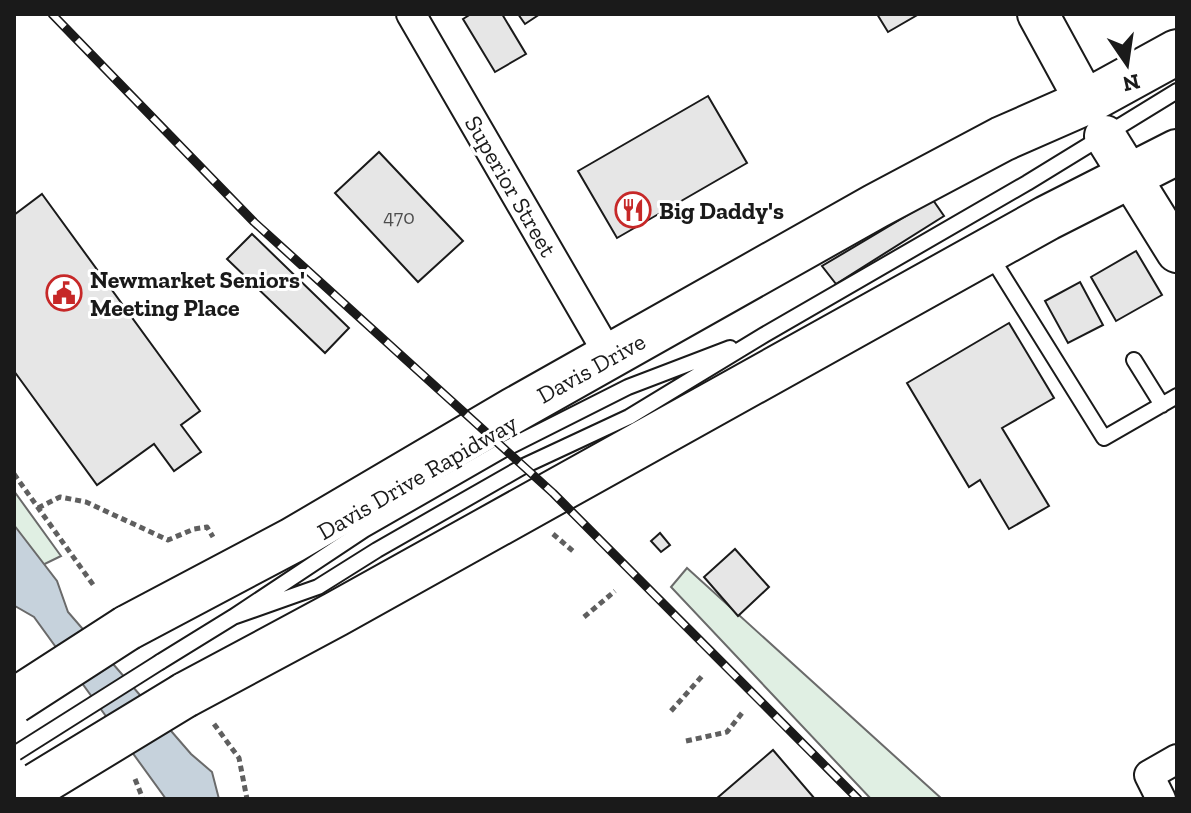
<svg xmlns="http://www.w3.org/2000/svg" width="1191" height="813" font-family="'Zilla Slab',serif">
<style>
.green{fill:#e0efe3;stroke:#6a6a6a;stroke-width:2}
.water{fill:#c6d2dc;stroke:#6a6a6a;stroke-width:2}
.building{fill:#e6e6e6;stroke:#1a1a1a;stroke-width:2}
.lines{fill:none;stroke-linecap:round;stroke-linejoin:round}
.service-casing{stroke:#1a1a1a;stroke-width:18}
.minor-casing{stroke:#1a1a1a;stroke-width:32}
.secondary-casing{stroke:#1a1a1a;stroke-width:44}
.primary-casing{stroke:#1a1a1a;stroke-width:48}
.path{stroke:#5f5f5f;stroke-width:5;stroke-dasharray:6 4;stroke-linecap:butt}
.service{stroke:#fff;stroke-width:14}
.minor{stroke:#fff;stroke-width:28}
.secondary{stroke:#fff;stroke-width:40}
.primary{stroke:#fff;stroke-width:44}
.rail-casing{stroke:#1a1a1a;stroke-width:9}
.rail{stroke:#fff;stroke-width:6;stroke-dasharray:18;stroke-linecap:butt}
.service-bridge-casing{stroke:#1a1a1a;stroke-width:18;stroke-linecap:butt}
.primary-bridge-casing{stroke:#1a1a1a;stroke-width:48;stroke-linecap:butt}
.service-bridge{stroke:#fff;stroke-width:14}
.primary-bridge{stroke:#fff;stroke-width:44}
.labels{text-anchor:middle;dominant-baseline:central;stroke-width:6;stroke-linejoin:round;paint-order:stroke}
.number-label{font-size:20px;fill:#4d4d4d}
.street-label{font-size:24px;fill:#1a1a1a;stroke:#fff}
.poi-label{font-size:24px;font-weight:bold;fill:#1a1a1a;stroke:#fff;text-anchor:start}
</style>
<rect width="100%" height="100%" fill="#fff"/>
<path class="green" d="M14 491 61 556 14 579Z
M687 568 942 799H871L671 587Z"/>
<path class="water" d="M14 525 57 581 68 612 191 754 212 772 219 799H166L34 617 15 606Z"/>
<path class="building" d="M471 14H502L526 54 495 72 463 19Z
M518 14H540L525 24Z
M877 14H919L888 32Z
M708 96 747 163 617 238 578 171Z
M379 152 463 241 418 282 335 193Z
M42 194 200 411 181 425 201 452 174 471 154 444 97 485 14 371V215Z
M933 200 944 216 836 284 822 266Z
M252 234 349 328 325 353 227 259Z
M1136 251 1162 295 1116 321 1091 277Z
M1080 282 1103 325 1068 343 1045 301Z
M1009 323 1054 398 1002 428 1049 506 1009 529 980 480 969 487 907 383Z
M660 533 670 545 661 552 651 541Z
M735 549 769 587 738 616 704 577Z
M773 750 815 799H716Z"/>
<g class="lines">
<defs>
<path id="service" d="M990 255 1104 438 1177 396
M1134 360 1162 405
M233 617 318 587 377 550 524 466 629 417 764 335 1027 183 1177 91
M160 662 233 617 364 530 505 449 628 387 730 348"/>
<path id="minor" d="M411 14 610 357
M1161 799 1149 775 1177 759"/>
<path id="secondary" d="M1038 14 1086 102
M1105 136 1177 252"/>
<path id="primary" d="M127 628 293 540 514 410 876 206 1002 139 1086 102 1177 52
M185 695 336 614 1047 218 1177 152"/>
</defs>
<use href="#service" class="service-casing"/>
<use href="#minor" class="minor-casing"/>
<use href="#secondary" class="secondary-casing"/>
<use href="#primary" class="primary-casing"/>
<path class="path" d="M14 474 94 586
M38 508 60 497 86 502 168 540 194 529 207 527 213 537
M553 534 574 552
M584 617 615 591
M671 711 703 675
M214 724 239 758 247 799
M686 741 727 732 742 713
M135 779 143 799"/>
<use href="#service" class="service"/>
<use href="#minor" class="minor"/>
<use href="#secondary" class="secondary"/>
<use href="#primary" class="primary"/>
<defs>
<path id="rail" d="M52 14 254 222 553 493 858 799"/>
</defs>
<use href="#rail" class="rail-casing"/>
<use href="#rail" class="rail"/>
<defs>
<path id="service-bridge" d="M16 753 160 662"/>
<path id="primary-bridge" d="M14 701 127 628
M37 785 185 695"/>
</defs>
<use href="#service-bridge" class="service-bridge-casing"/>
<use href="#primary-bridge" class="primary-bridge-casing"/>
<use href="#service-bridge" class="service-bridge"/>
<use href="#primary-bridge" class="primary-bridge"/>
</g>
<defs>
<symbol id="restaurant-ring" viewBox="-11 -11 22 22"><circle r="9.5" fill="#fff" stroke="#c62828" stroke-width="1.5"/><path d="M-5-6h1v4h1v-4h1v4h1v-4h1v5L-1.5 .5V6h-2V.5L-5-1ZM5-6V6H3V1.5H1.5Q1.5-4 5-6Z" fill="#c62828"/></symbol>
<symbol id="civic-ring" viewBox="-11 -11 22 22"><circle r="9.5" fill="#fff" stroke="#c62828" stroke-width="1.5"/><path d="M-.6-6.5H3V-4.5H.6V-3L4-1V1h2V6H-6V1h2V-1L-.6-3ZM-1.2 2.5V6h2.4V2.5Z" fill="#c62828"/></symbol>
</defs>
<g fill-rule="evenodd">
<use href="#restaurant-ring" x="613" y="190" width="40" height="40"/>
<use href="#civic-ring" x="44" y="273" width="40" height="40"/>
</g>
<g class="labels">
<g class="number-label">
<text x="399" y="217">470</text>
</g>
<g class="street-label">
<text transform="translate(511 186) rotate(60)">Superior Street</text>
<text transform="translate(591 368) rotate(-29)">Davis Drive</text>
<text transform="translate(417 477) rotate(-30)">Davis Drive Rapidway</text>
</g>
<g class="poi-label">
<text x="659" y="210">Big Daddy's</text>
<text x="90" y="279">Newmarket Seniors'<tspan x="90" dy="28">Meeting Place</tspan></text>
</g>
</g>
<rect width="1191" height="813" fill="none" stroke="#1a1a1a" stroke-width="32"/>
<g transform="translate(1127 64) rotate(167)" stroke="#ffffff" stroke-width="6" paint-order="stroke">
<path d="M0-6L14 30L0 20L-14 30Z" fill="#1a1a1a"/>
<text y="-12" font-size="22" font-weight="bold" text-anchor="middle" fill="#1a1a1a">N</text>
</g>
</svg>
